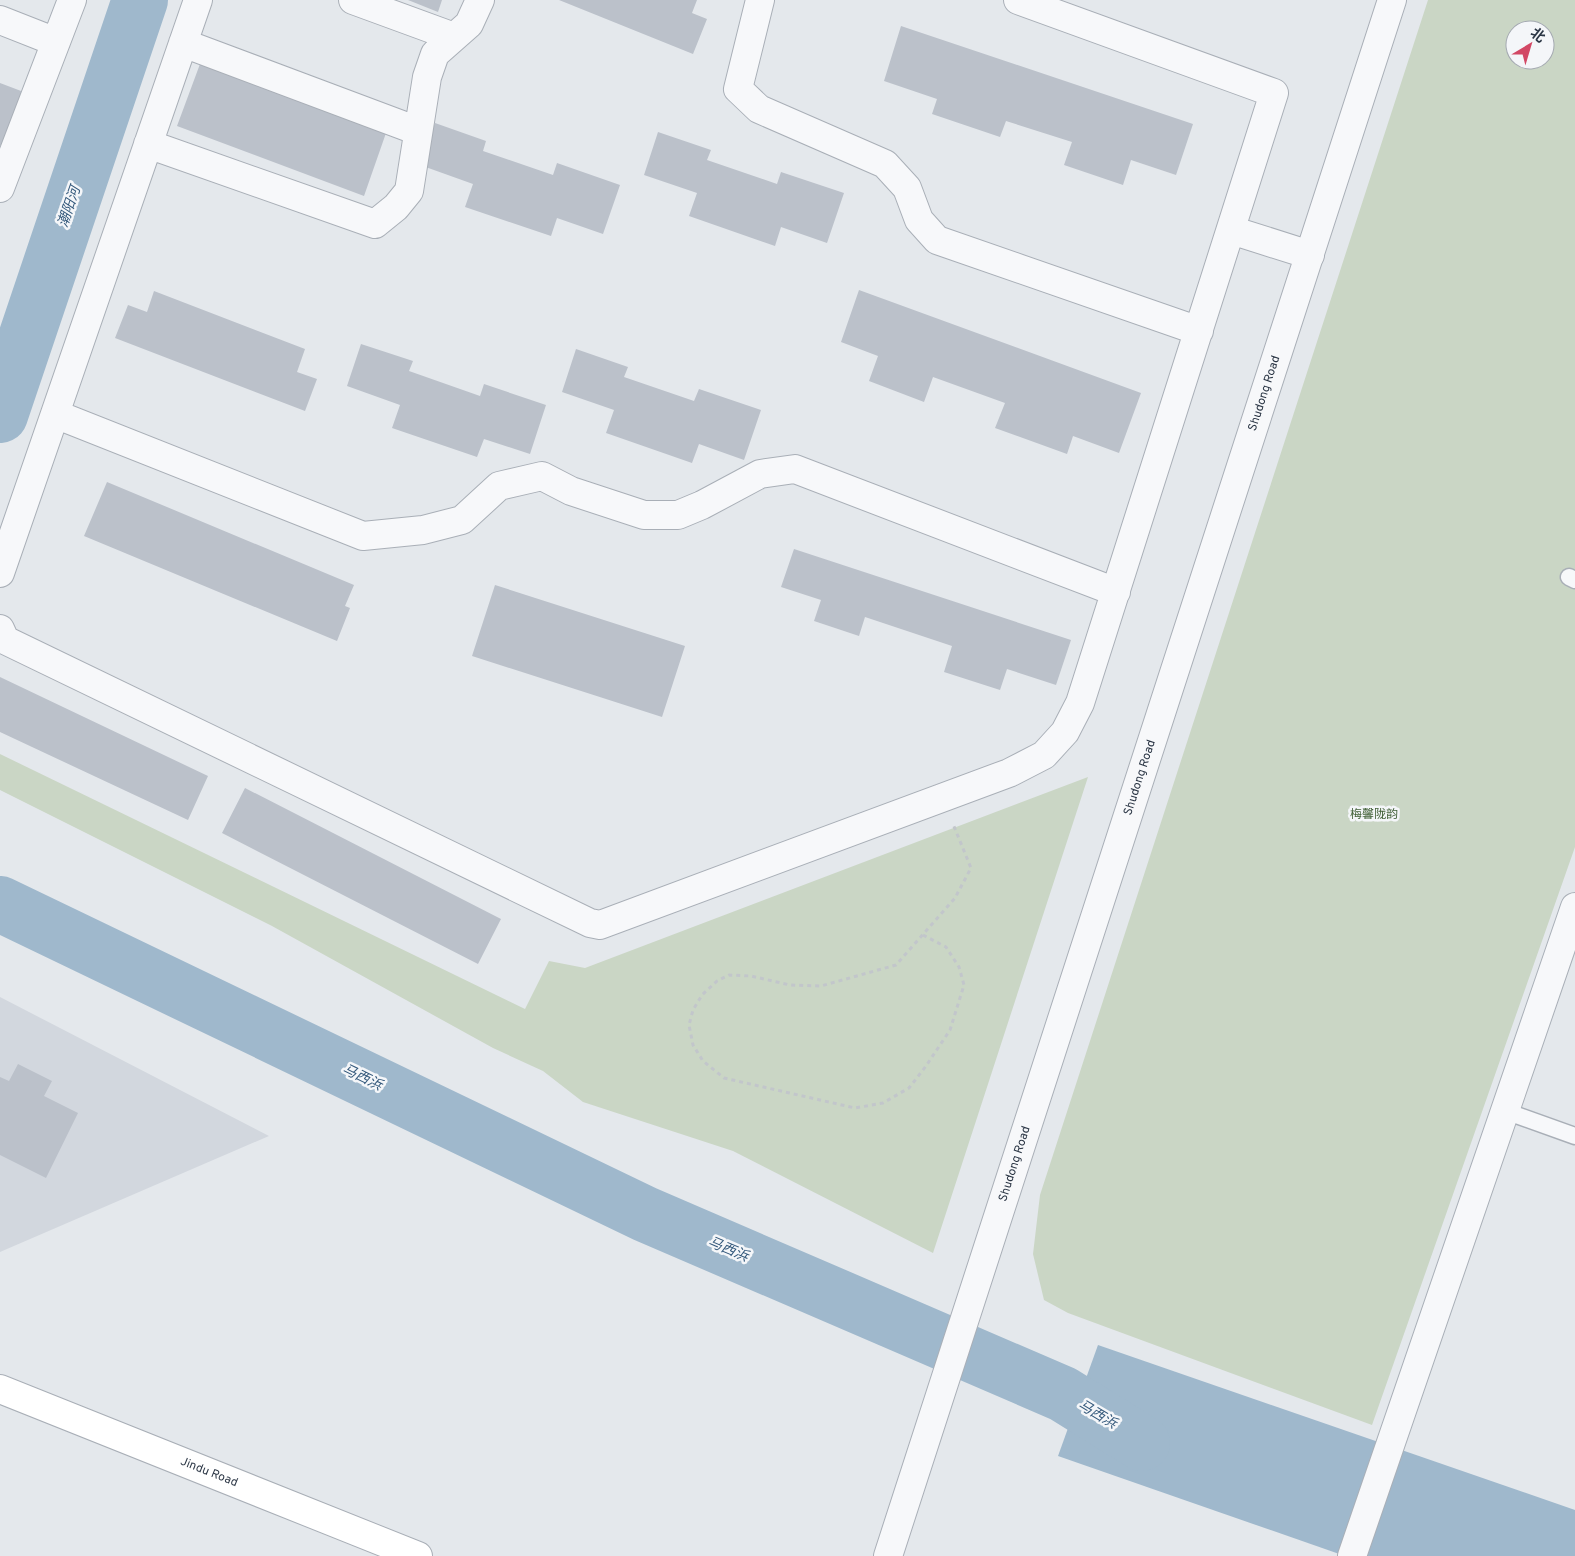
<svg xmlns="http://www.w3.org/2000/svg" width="1575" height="1556" font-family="Overpass,'Noto Sans SC',sans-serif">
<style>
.built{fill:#d2d7de}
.green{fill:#cad6c5;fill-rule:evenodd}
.water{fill:#9fb8cc}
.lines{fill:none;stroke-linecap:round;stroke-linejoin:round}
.river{stroke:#9fb8cc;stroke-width:56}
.building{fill:#bbc1ca}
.service-casing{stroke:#a9afb7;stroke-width:19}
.minor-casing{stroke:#a9afb7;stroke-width:30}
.tertiary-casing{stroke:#a9afb7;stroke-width:30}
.secondary-casing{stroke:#a9afb7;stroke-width:30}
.path{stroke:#c2c6cb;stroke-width:3;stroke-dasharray:4 4;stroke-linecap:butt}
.service{stroke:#f7f8fa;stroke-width:16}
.minor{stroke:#f7f8fa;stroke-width:28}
.tertiary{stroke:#f7f8fa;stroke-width:28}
.secondary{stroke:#fff;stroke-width:28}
.labels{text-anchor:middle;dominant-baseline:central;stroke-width:5;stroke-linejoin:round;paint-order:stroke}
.street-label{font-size:12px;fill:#2b3645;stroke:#f4f6f9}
.park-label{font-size:12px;fill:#426138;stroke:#f4f6f9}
.water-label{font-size:14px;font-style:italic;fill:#33587b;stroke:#f4f6f9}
</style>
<rect width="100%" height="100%" fill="#e4e8ec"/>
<path class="built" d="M0 997 269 1136 0 1252Z"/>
<path class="green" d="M1428 0H1575V847L1372 1425 1068 1313 1044 1300 1033 1254 1040 1195ZM1515 30H1545V60H1515Z
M0 754 525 1009 549 961 585 968 1088 777 933 1253 733 1151 583 1102 543 1071 493 1048 272 926 0 790Z"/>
<path class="water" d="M1098 1345 1575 1510V1556H1345L1058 1456Z"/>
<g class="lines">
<path class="river" d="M0 415 140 0
M0 904 645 1214 1063 1394 1142 1443"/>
</g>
<path class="building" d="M408 0H442L438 12Z
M559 0H697L692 13 707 19 693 54Z
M901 26 1193 124 1176 175 1131 160 1123 185 1064 165 1072 142 1006 121 1000 137 932 114 937 99 884 81Z
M200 64 386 133 364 196 177 126Z
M0 83 29 94 7 149 0 145Z
M435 123 486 141 483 151 553 175 557 163 620 185 603 234 557 218 551 236 465 207 473 184 420 165Z
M658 132 711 150 707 160 777 184 781 172 844 193 827 243 781 227 775 246 689 216 697 193 644 175Z
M859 290 1141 393 1119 453 1073 436 1067 454 995 428 1005 403 933 377 924 402 869 381 878 356 841 342Z
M154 291 305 349 297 372 317 379 305 411 115 338 128 305 147 312Z
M361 344 413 361 409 371 480 396 484 384 546 405 530 454 484 439 477 457 392 428 400 405 347 386Z
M576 349 628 367 624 377 694 401 699 389 761 410 744 460 699 444 692 463 606 433 614 410 562 392Z
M107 482 354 585 345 606 350 608 337 641 84 536Z
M794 549 1071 640 1056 685 1007 669 1000 690 944 672 952 646 865 617 859 636 814 621 821 600 781 587Z
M495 585 685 646 662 717 472 656Z
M0 677 208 776 188 820 0 732Z
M245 788 501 919 478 964 222 833Z
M18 1064 52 1081 44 1096 78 1113 46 1178 0 1155V1077L9 1081Z"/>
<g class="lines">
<defs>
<path id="service" d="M1569 577 1575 580
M1505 1111 1575 1136"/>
<path id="minor" d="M353 0 454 37
M760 0 738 89 759 109 885 164 907 188 919 220 937 240 1199 331
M0 20 56 42
M183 43 418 131
M148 144 375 224 396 207 409 191 427 77 435 54 469 24 480 0
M0 188 72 0
M1231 230 1310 255
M55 414 363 536 423 530 462 520 499 486 542 476 571 491 644 515H678L702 505 760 474 795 469 1116 592
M0 573 198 0
M0 629 5 640 590 923 600 925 1009 773 1044 755 1065 732 1080 703 1274 93 1018 0
M1352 1556 1575 907"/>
<g id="tertiary">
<path id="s1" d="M888 1556 1392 0"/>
</g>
<g id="secondary">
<path id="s2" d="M0 1389 418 1556"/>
</g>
</defs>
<use href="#service" class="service-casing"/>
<use href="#minor" class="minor-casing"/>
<use href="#tertiary" class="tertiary-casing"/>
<use href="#secondary" class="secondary-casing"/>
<path class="path" d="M923 935 946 947 959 967 964 985 950 1030 926 1066 909 1088 883 1103 855 1108 724 1078 703 1061 693 1045 689 1025 693 1010 702 995 717 981 729 975 751 976 790 985 821 986 896 965 955 898 971 868 953 824"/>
<use href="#service" class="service"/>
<use href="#minor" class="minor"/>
<use href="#tertiary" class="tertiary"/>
<use href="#secondary" class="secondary"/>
</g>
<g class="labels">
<g class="street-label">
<text stroke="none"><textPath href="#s1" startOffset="1222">Shudong Road</textPath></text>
<text stroke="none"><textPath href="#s1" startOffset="818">Shudong Road</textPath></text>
<text stroke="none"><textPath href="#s1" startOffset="412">Shudong Road</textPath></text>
<text stroke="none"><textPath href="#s2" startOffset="225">Jindu Road</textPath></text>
</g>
<g class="park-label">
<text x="1374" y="815">梅馨陇韵</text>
</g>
<g class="water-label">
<text transform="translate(70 207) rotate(-71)">潮阳河</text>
<text transform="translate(362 1078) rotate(26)">马西浜</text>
<text transform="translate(728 1250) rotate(23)">马西浜</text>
<text transform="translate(1097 1415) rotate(31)">马西浜</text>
</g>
</g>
<g transform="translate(1530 45) rotate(38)"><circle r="24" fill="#f4f6f9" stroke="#a4a9b1"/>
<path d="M0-4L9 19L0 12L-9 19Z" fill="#d24865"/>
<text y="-8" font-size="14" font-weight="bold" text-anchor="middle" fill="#2b3645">北</text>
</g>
</svg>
